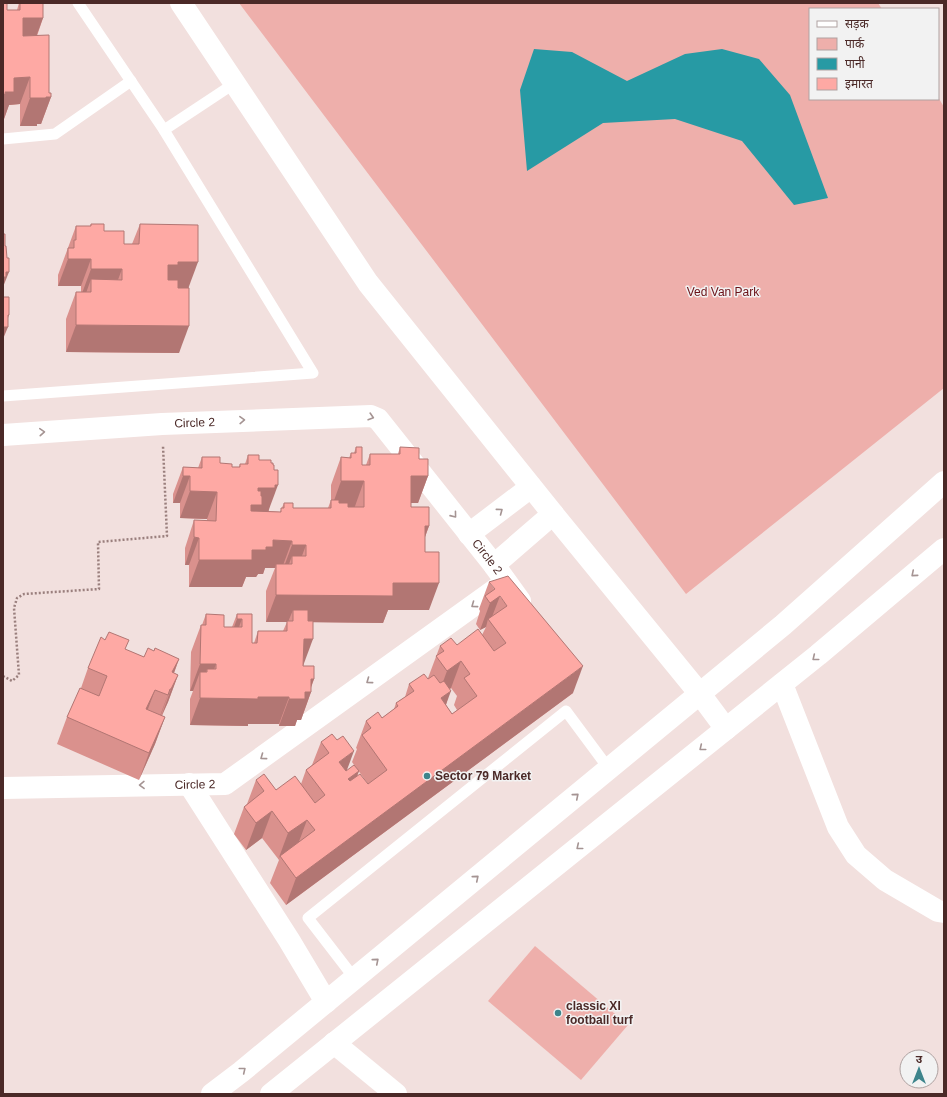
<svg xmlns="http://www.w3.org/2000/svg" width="947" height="1097" font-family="Arial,'Noto Sans Devanagari',sans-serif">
<rect width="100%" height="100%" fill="#f2e0de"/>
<g fill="#eeafab">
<polygon points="239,3 878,3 882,9 810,9 810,99 938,99 938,97 944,107 944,388 686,594"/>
<polygon points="535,946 628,1025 581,1080 488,1001"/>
</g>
<polygon fill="#279aa4" points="534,49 572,52 627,81 685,54 722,49 759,59 790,95 828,198 794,205 742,141 675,119 603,123 527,171 520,90"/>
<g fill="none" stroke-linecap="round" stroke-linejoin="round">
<polyline stroke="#9a7f7d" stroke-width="2.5" stroke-dasharray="2 2" stroke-linecap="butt" points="3,676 12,681 19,675 14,608 17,598 24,594 99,589 98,542 167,536 163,446"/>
<g stroke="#fff" stroke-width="11">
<polyline points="164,130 235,83"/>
<polyline points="3,139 55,134 131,81"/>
<polyline points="3,396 313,373 164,130 78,3"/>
<polyline points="355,979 308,918 566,711 609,769"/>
</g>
<g stroke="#fff" stroke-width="22">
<polyline points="181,3 368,283 553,514 700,694 726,729"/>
<path id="s1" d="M3 435 162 424 371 416 378 419 494 565 520 601"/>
<polyline points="469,534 531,487"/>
<polyline points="494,565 553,514"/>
<polyline points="782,684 838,827 856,855 885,880 938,911 944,912"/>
<polyline points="189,784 289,940 326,1002"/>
<path id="s2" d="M3 788 225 784 506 582"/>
<polyline points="334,1043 396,1094"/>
</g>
<g stroke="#fff" stroke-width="22">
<polyline points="212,1094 241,1072 783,625 944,482"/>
<polyline points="271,1094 818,655 944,549"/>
</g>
</g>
<g fill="#da918d" fill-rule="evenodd">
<polygon points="19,3 43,3 43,18 37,36 49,93 51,97 41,124 37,124 37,126 20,126 20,104 9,105 4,119 7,10 17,10"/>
<polygon points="91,224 104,231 124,244 132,244 140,224 189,288 179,353 66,352 66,319 76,292 81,292 81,286 58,286 58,275 76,226 90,226"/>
<polygon points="356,447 362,465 366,465 370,454 398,454 400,447 419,459 428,476 418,503 411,503 411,507 429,526 425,537 425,552 429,610 388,610 383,623 313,622 303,666 314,679 311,688 311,692 301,720 297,720 295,726 279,726 279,724 248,724 248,726 190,725 190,699 193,691 190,691 191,652 201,625 202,625 206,614 224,627 232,627 237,614 252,614 252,643 254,643 258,631 283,631 287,622 266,622 266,591 275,568 265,568 263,574 258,574 256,577 246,577 242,587 189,587 189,565 185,565 185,548 194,520 207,521 207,519 180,518 180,503 173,503 173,494 183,467 198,468 202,457 232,467 239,467 240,464 245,464 248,455 259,460 269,511 280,512 284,503 293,508 328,508 331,500 331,485 341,457 349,458 351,453 354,453"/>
<path d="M489 582 573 693 286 905 270 883 279 860 262 838 246 850 234 834 244 807 247 804 256 780 276 790 301 784 306 770 312 765 321 742 346 771H359L357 776 368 784 352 762 357 749 356 748 366 721 382 718 394 709 396 703 405 697 409 684 428 678 440 646 457 645 482 635 486 627 480 630 476 624 480 611 479 609ZM451 688 457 696 454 705 457 710 452 714 446 705 450 689Z"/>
<polygon points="126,650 144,657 154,651 179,659 174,673 178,675 168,702 162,716 165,717 155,744 139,780 57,744 67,717 81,688 88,668"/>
</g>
<g fill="#b27673">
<polygon points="23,18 43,18 33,45 13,45"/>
<polygon points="30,77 20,104 9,105 4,119 3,119 3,94 14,78"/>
<polygon points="46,97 51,97 41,124 37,124 37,126 20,126 30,98"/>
<polygon points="68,259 91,259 81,286 58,286"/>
<polygon points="178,262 198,262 188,289 158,292 168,265"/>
<polygon points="91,269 122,269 112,296 91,292 91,279 85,296 81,296"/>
<polygon points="6,272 9,272 3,287 3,277"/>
<polygon points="8,315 9,315 5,327 8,327 3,339 3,327"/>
<polygon points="76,325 189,326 179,353 66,352"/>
<polygon points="183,476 190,476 180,503 173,503"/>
<polygon points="411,476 428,476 418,503 401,503"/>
<polygon points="341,481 364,481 354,509 331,509"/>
<polygon points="275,485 278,485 268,512 241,532 251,505 258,488"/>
<polygon points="190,491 217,492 207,519 180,518"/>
<polygon points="425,526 429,526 419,553"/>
<polygon points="194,537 199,538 189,565 185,565"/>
<polygon points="273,540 292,541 282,568 276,564 275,568 265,568 263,574 258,574 256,577 246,577 242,587 189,587 199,560 252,550 266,547"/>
<polygon points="292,545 306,545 296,572 292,564 292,556 286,572 282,572"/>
<polygon points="393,583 439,583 429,610 388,610 383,623 293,622 293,610 288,622 266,622 276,595"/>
<polygon points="500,596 490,622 488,619 486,627 480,630 490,603"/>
<polygon points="237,619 242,619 232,646 227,646"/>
<polygon points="304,639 313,639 303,666"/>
<polygon points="179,659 169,686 172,672"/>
<polygon points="461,661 451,688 437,698 447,671"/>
<polygon points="200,664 216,664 206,692 207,669 200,689 200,672 193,691 190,691"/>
<polygon points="583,666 573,693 286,905 296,878"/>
<polygon points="178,675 168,702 161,717 171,689"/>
<polygon points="311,679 314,679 309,692 311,692 301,720 297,720 295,726 279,726 289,699"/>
<polygon points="170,689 160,716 158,723 168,695"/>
<polygon points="155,690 145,717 146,709"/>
<polygon points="451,691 441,718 441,698"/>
<polygon points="258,697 289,697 279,724 248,724 248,726 190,725 200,698"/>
<polygon points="165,717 155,744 139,780 149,753"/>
<polygon points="354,751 344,778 339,762"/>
<polygon points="359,771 349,798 348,779"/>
<polygon points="272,811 262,838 246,850 256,823"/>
<polygon points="307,820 297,847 280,856 278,860 288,833"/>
</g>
<g fill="#fea9a4" stroke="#b27673">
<polygon points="3,3 7,3 7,10 20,10 20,3 43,3 43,18 23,18 23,36 49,35 49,93 51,93 51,97 46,97 46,98 30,98 30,77 14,78 14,92 5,92 6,94 3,94"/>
<polygon points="91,224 104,224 104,231 124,231 124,244 139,244 140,224 198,225 198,262 178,262 178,265 168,265 168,280 178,280 178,288 189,288 189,326 76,325 76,292 91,292 91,279 122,280 122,269 91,269 91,259 68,259 68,248 74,248 74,240 76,240 76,226 91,226"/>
<polygon points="3,234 5,234 5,246 6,246 7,258 9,258 9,272 6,272 6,277 3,277"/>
<polygon points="3,297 9,297 9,315 8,315 8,327 3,327"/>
<polygon points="356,447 362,447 362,465 370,465 370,454 400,454 400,447 419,448 419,459 428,459 428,476 411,476 411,507 429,507 429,526 425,526 425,552 439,552 439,583 393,583 393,596 276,595 276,564 292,564 292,556 306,556 306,545 292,545 292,541 273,540 273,547 266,547 266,550 252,550 252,560 199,560 199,538 194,537 194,520 216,521 217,492 190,491 190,476 183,476 183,467 202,468 202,457 220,457 220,463 232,464 232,467 240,467 240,464 248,464 248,455 259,455 259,460 271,460 271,463 273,463 273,465 274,465 274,470 278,470 278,485 275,485 275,488 258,488 258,491 261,491 261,496 262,496 262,505 251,505 251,511 281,512 281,508 284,508 284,503 293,503 293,508 331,508 331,500 339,500 339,503 348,503 348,507 364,507 364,481 341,481 341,457 351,458 351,453 356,453"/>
<polygon points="508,576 583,666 296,878 280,856 315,830 307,820 288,833 272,811 256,823 244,807 264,791 256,780 264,774 276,790 295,776 315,803 325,795 306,770 329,753 321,742 332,734 337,740 343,736 354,751 339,762 346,771 354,765 359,771 348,779 350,781 360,774 368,784 387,770 362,735 371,728 366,721 378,712 382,718 398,706 396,703 414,691 409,684 424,674 428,679 434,675 440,683 444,681 451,691 441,698 452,714 477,696 464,678 470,674 461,661 447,671 436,656 444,651 440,646 451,638 457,645 478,629 494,651 506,643 488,619 507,606 500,596 490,603 485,596 495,589 489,582"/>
<polygon points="293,610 308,610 308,621 313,621 313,639 304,639 303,666 314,666 314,679 311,679 311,692 305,692 305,699 289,699 289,697 258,697 258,699 200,698 200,672 207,672 207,669 216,669 216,664 200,664 201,625 206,625 206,614 224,615 224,627 242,627 242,619 237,619 237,614 252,614 252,643 257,643 258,631 287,631 287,621 293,621"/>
<polygon points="109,632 129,640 125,649 144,657 148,648 154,651 155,648 179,659 172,672 178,675 171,689 170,689 168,695 155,690 146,709 165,717 149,753 67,717 80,688 99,696 107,676 88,668 101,637 105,640"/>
</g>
<defs><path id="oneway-chevron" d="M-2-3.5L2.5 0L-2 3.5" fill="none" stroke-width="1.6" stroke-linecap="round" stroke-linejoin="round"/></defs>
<g stroke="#a59493">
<use href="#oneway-chevron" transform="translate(371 417) rotate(17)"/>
<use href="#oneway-chevron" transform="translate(242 420) rotate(-2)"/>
<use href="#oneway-chevron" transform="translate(42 432) rotate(-4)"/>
<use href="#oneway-chevron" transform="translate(500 511) rotate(-37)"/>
<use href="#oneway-chevron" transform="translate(454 515) rotate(51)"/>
<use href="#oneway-chevron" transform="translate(914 574) rotate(140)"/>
<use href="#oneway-chevron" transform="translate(474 605) rotate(144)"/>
<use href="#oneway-chevron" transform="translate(815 658) rotate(141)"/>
<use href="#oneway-chevron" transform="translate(369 681) rotate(144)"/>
<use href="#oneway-chevron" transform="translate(702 748) rotate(141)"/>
<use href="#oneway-chevron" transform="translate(263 757) rotate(144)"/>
<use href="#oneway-chevron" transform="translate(142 785) rotate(179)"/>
<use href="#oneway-chevron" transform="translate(576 796) rotate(-40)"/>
<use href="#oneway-chevron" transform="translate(579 847) rotate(141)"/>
<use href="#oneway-chevron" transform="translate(476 878) rotate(-40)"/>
<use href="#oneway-chevron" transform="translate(376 961) rotate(-40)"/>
<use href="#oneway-chevron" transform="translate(243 1070) rotate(-39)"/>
</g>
<g fill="#3d848b" stroke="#f2f2f2" stroke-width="1.5">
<circle cx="427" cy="776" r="4"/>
<circle cx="558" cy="1013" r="4"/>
</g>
<g text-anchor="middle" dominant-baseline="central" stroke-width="3" stroke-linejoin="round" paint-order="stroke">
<g font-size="12" fill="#6a1117" stroke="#f2f2f2">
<text x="723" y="292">Ved Van Park</text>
</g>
<g font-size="12" fill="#4b2927" stroke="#f2f2f2">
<text stroke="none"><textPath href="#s1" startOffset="192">Circle 2</textPath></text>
<text stroke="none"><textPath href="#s1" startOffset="552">Circle 2</textPath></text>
<text stroke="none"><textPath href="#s2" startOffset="192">Circle 2</textPath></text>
</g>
<g font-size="12" font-weight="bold" fill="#4b2927" stroke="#f2f2f2" text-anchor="start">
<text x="435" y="776">Sector 79 Market</text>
<text x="566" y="1006">classic XI<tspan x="566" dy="14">football turf</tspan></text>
</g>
</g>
<rect width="947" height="1097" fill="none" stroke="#4b2927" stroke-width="8"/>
<rect x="809" y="8" width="130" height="92" fill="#f2f2f2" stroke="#afa2a1"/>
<rect x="817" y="21" width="20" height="6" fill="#ffffff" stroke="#afa2a1"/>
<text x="845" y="28" font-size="12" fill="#4b2927">सड़क</text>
<rect x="817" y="38" width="20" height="12" fill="#eeafab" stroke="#afa2a1"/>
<text x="845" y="48" font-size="12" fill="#4b2927">पार्क</text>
<rect x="817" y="58" width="20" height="12" fill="#279aa4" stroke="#afa2a1"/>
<text x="845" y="68" font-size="12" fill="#4b2927">पानी</text>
<rect x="817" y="78" width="20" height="12" fill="#fea9a4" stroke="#afa2a1"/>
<text x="845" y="88" font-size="12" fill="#4b2927">इमारत</text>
<g transform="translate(919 1069)"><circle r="19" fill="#f2f2f2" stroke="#afa2a1"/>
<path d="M0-3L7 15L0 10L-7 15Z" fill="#3d848b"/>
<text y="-6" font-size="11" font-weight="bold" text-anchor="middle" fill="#4b2927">उ</text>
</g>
</svg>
